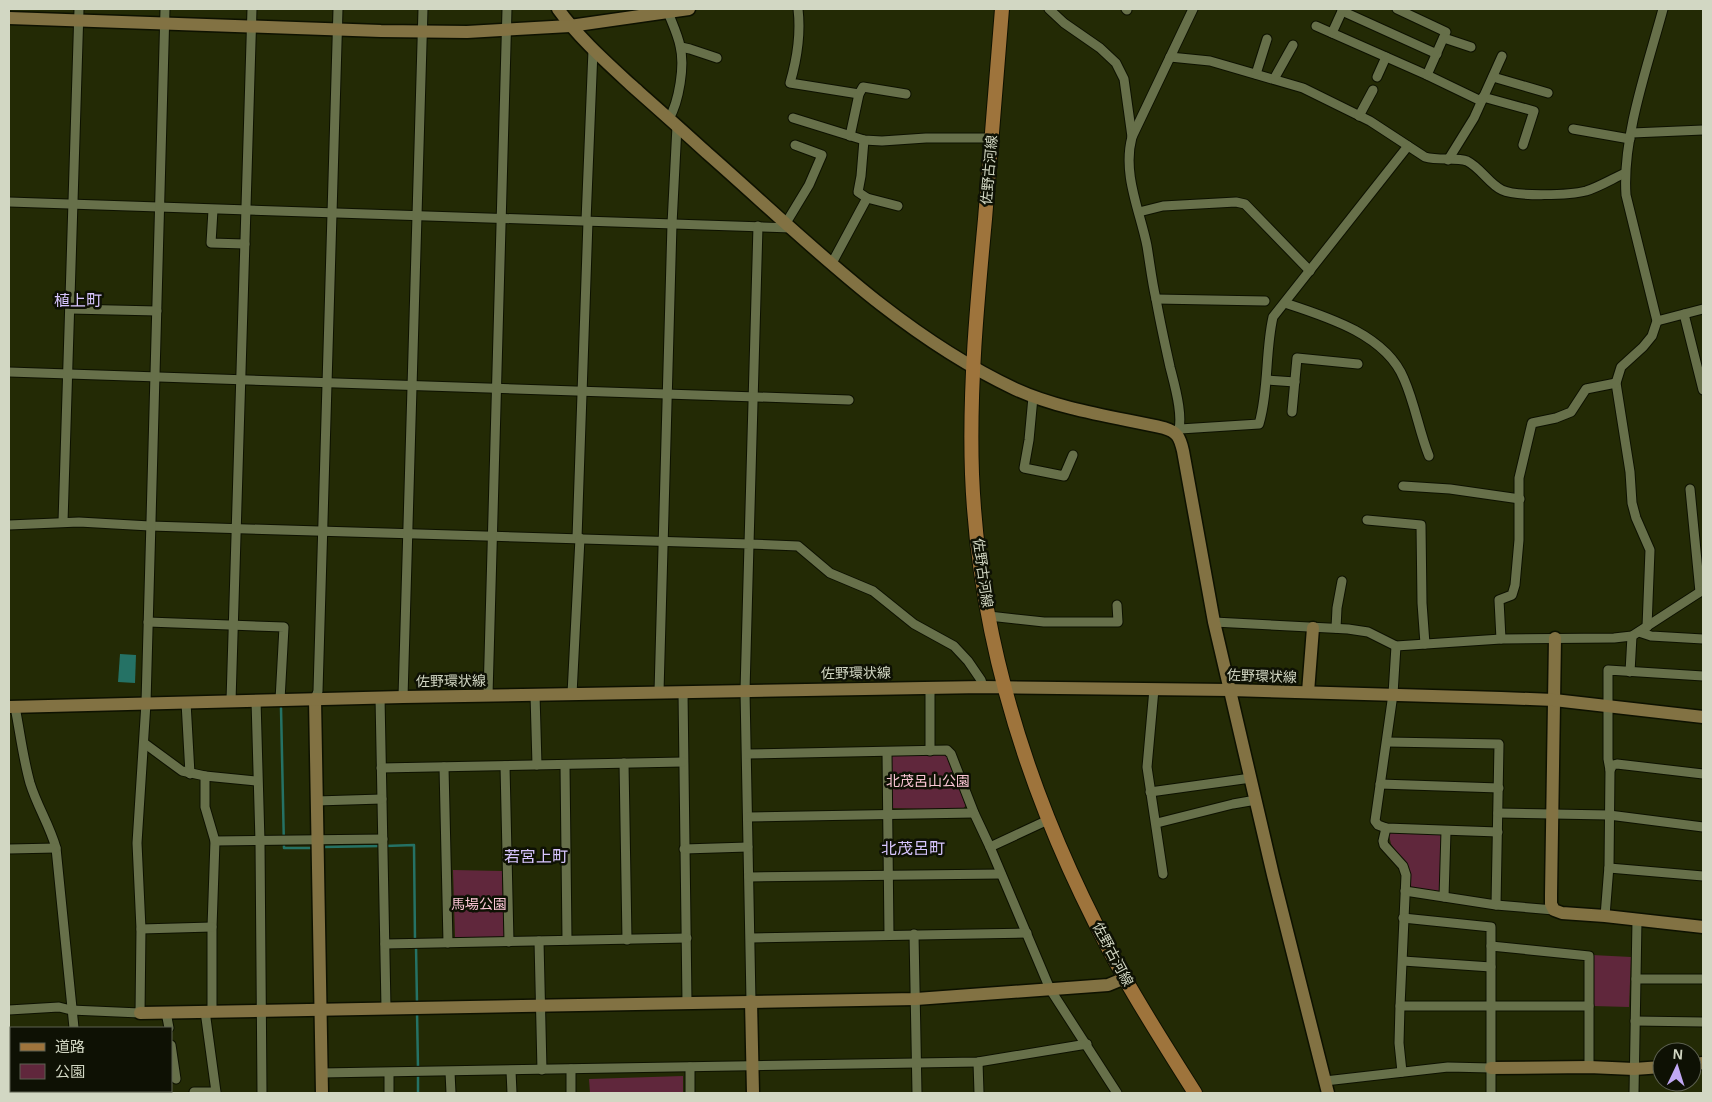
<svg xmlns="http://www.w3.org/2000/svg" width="1712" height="1102" font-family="Arial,'Noto Sans JP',sans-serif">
<rect width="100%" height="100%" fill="#232a05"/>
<g fill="#60273c">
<polygon points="946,754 967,804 962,810 891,808 890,755"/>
<polygon points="1388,831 1442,835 1441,892 1409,887 1408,868 1391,844"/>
<polygon points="453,870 502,871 504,937 455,937"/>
<polygon points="1592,955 1631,957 1629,1007 1593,1006"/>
<polygon points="683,1076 683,1093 590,1093 589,1079"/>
</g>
<polygon fill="#257265" points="120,654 136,655 135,683 118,682"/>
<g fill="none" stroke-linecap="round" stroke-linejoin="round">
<g stroke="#257265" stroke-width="2.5">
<polyline points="281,708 284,848 315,848"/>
<polyline points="385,846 414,845 415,941"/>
<polyline points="323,847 380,846"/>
<polyline points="416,946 417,1003"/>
<polyline points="417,1011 418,1068"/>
<polyline points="418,1074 418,1093"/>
</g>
<defs>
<g id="street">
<path d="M798 9C801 34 797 59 790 83L859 94"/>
<polyline points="1049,9 1064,23 1100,48 1116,63 1124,79 1132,137"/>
<polyline points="1126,9 1127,10"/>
<polyline points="1342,11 1437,54"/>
<path d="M668 12C672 23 678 35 680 46 685 66 679 101 669 119"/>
<polyline points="1316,26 1427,75 1446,32 1397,9"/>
<polyline points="1332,33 1343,9"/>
<polyline points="1444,38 1471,47"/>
<polyline points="681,47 690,49 717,58"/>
<path d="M1170 57 1210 61 1303 88 1370 121 1425 157C1438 161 1457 157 1467 161 1481 168 1489 184 1502 190 1517 197 1571 195 1586 191 1599 187 1612 179 1625 173"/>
<polyline points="1256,74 1267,39"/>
<polyline points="1427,75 1481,101"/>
<polyline points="1377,77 1386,57"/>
<polyline points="1493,77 1548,93"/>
<polyline points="1274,79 1293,45"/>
<polyline points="1483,97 1534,111 1523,145"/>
<polyline points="1359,116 1373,90"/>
<polyline points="793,118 864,140 882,141 926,138 992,138"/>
<polyline points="1573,129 1630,139"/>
<polyline points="1632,133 1703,130"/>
<polyline points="850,136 859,94 863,87 906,94"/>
<polyline points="864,140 861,176 858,192 867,198 898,206"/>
<polyline points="1448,160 1474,118 1502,56"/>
<polyline points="9,202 792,228"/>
<polyline points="213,210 211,243 245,244"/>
<polyline points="1139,212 1163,206 1236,202 1245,204 1310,271"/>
<polyline points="586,221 593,50"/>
<polyline points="786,223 809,185 822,155 795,145"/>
<polyline points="758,226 749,544 798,546 830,573 873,591 914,624 954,646 968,661 981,680 983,687"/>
<polyline points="832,263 867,198"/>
<polyline points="1156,299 1265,301"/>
<path d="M1285 303C1328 317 1386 335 1404 379 1415 404 1419 431 1429 456"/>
<polyline points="70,309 157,311"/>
<polyline points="1684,314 1703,390"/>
<polyline points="1657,321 1703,309"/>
<polyline points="9,372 849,400"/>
<polyline points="1267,380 1295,382"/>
<polyline points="1033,397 1029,440 1024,468 1064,476 1073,455"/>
<polyline points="1292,412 1297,358 1358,364"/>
<path d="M1180 429 1259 424C1269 389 1265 352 1273 317L1408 146"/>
<path d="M1177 434C1185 420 1174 383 1170 367 1165 344 1160 322 1156 299 1152 282 1150 264 1147 246 1140 211 1122 174 1132 137L1193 9"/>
<polyline points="1403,486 1450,489 1520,499"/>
<polyline points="1690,489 1700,592"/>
<polyline points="1367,520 1421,525 1422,603 1425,644"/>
<polyline points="63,522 79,9"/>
<polyline points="9,525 79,522 150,526 749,544 745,691 751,1001"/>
<polyline points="577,538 588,221"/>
<polyline points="989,616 1044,622 1118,622 1117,605"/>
<polyline points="148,622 284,627 280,700"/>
<polyline points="1214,622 1348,629 1368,632 1396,646 1501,639 1614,638 1632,636 1703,590"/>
<path d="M1647 627 1650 550 1636 518 1632 503 1630 472 1616 383 1621 367 1643 347 1652 336 1657 321 1626 195C1622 137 1648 65 1663 9"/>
<polyline points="1336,628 1337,608 1342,581"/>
<polyline points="1639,632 1651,636 1703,639"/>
<polyline points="1501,639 1499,600 1512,595 1515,585 1519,540 1519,478 1532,423 1556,418 1571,412 1586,389 1616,383"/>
<polyline points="1396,646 1393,694 1375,821 1378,825 1386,828 1498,832"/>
<polyline points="1630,672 1632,636"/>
<polyline points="930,687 930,751"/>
<polyline points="1154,689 1147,767 1163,874"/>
<polyline points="659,692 672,224 677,126"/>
<polyline points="683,692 687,1002"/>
<polyline points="535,694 537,765"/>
<polyline points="572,694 580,538"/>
<polyline points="488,695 507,9"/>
<polyline points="380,697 386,1008"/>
<polyline points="403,697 423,9"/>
<polyline points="315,699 318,691 338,9"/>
<polyline points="256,700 260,842 262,1093"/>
<polyline points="231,701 252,9"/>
<polyline points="186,702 190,774"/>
<path d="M15 707C20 732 23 758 30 783 37 806 50 826 56 848L74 1028"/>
<polyline points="1387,742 1499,744 1496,905"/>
<polyline points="144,743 182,771 205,776 205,807 215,841 212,927 212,1011"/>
<polyline points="887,752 889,935"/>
<polyline points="747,754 947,750 951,754 974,813 990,847 1050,989 1117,1093"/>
<polyline points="624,763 627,940"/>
<polyline points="565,765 567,940"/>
<polyline points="505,766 509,942"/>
<polyline points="444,767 448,943"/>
<polyline points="381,768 683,762"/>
<polyline points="1610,770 1613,765 1617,764 1703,774"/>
<polyline points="205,776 257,781"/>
<polyline points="1380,784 1499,788"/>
<polyline points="1150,792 1251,778"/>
<polyline points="316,801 382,799"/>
<polyline points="1498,813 1609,815 1703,827"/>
<polyline points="748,817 974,813"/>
<polyline points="1157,823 1233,804 1256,800"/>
<polyline points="1386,828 1383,841 1384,845 1403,866 1406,875 1400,1006 1399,1043 1402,1072"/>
<polyline points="215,841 383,839"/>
<polyline points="990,847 1048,820"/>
<polyline points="9,849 56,848"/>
<polyline points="684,849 748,847"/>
<polyline points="1609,868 1703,876"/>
<polyline points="749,877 1001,874"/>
<polyline points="1405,891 1496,905 1554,910"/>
<polyline points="1444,897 1446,831"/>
<polyline points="1605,916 1609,866 1610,770 1608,759 1608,670 1703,676"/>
<polyline points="1403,918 1491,927 1491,1093"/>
<polyline points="141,929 212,927"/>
<polyline points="914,934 917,1093"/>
<polyline points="751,938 1027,933"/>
<polyline points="539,941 542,1070"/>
<polyline points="385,944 687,938"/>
<polyline points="1491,946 1589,956 1589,1067"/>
<polyline points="1403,961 1491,967"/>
<polyline points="1636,979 1703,979"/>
<polyline points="1400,1006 1589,1006"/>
<polyline points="9,1010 59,1007 71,1010 140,1013 141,929 137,843 146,703 165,9"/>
<polyline points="166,1012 169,1028"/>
<polyline points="1635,1021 1703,1022"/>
<polyline points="171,1045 176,1079"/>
<polyline points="978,1062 979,1093"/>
<polyline points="690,1067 690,1093"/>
<polyline points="571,1069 571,1093"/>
<polyline points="511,1071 512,1093"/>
<polyline points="450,1072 451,1093"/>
<polyline points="321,1073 978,1062 1087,1044"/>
<polyline points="389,1073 389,1093"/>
<polyline points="1325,1081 1448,1067 1491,1068"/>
<polyline points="89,1091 90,1093"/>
<polyline points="194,1092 216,1092 205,1011"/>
<polyline points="1634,1093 1637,920"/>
</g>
<g id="secondary">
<path d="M558 9C579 38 605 61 631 85 657 108 682 130 707 153 804 238 896 333 1015 389 1061 410 1115 417 1164 428 1178 432 1180 438 1183 451L1214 622 1273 875 1328 1093"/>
<polyline points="9,18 381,31 467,32 570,26 689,9"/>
<polyline points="1555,638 1551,895 1551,904 1554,910 1562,913 1605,916 1703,927"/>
<polyline points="1308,692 1313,628"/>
<polyline points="315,699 322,1093"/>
<polyline points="9,707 403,697 983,687 1230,690 1501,698 1554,700 1703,717"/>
<polyline points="751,1001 753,1093"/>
<polyline points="140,1013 916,999 1108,985 1125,978"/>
<polyline points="1692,1064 1703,1063"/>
<polyline points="1491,1068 1589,1067 1634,1069 1662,1067"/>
</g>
<path id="primary" d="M1002 9C996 79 991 149 985 219 977 304 969 389 972 474 979 652 1038 823 1124 977 1146 1016 1171 1055 1195 1093"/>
</defs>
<use href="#street" stroke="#0d1100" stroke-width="11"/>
<use href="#secondary" stroke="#0d1100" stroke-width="15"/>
<use href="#primary" stroke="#0d1100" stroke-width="16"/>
<use href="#street" stroke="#67704a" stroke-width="9"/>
<use href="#secondary" stroke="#827243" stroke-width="12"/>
<use href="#primary" stroke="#9e743c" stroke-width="14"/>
</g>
<g text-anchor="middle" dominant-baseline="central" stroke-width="5" stroke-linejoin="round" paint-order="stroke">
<g font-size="14" fill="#d2d7c3" stroke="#0e1104">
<text transform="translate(989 170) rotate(-85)">佐野古河線</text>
<text transform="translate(983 573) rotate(82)">佐野古河線</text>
<text transform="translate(856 673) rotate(-1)">佐野環状線</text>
<text transform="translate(1262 676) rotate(2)">佐野環状線</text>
<text transform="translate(451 681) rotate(-1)">佐野環状線</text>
<text transform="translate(1113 954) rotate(62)">佐野古河線</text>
</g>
<g font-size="14" fill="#fac5d4" stroke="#0e1104">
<text x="928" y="781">北茂呂山公園</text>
<text x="479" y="904">馬場公園</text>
</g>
<g font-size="16" fill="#d8c6ff" stroke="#0e1104">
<text x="78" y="300">植上町</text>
<text x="913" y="848">北茂呂町</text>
<text x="536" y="856">若宮上町</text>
</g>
</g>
<rect width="1712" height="1102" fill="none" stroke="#d2d7c3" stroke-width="20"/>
<rect x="10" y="1027" width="162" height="65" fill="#0e1104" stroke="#5c6050"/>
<rect x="20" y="1043" width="25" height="8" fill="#9e743c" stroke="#5c6050"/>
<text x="55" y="1052" font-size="15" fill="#d2d7c3">道路</text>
<rect x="20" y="1064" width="25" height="15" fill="#60273c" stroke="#5c6050"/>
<text x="55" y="1077" font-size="15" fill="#d2d7c3">公園</text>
<g transform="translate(1677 1067) rotate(4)"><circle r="24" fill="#0e1104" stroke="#5c6050"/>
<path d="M0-4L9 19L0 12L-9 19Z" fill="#c1a8f3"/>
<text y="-8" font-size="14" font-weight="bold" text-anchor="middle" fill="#d2d7c3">N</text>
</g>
</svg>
